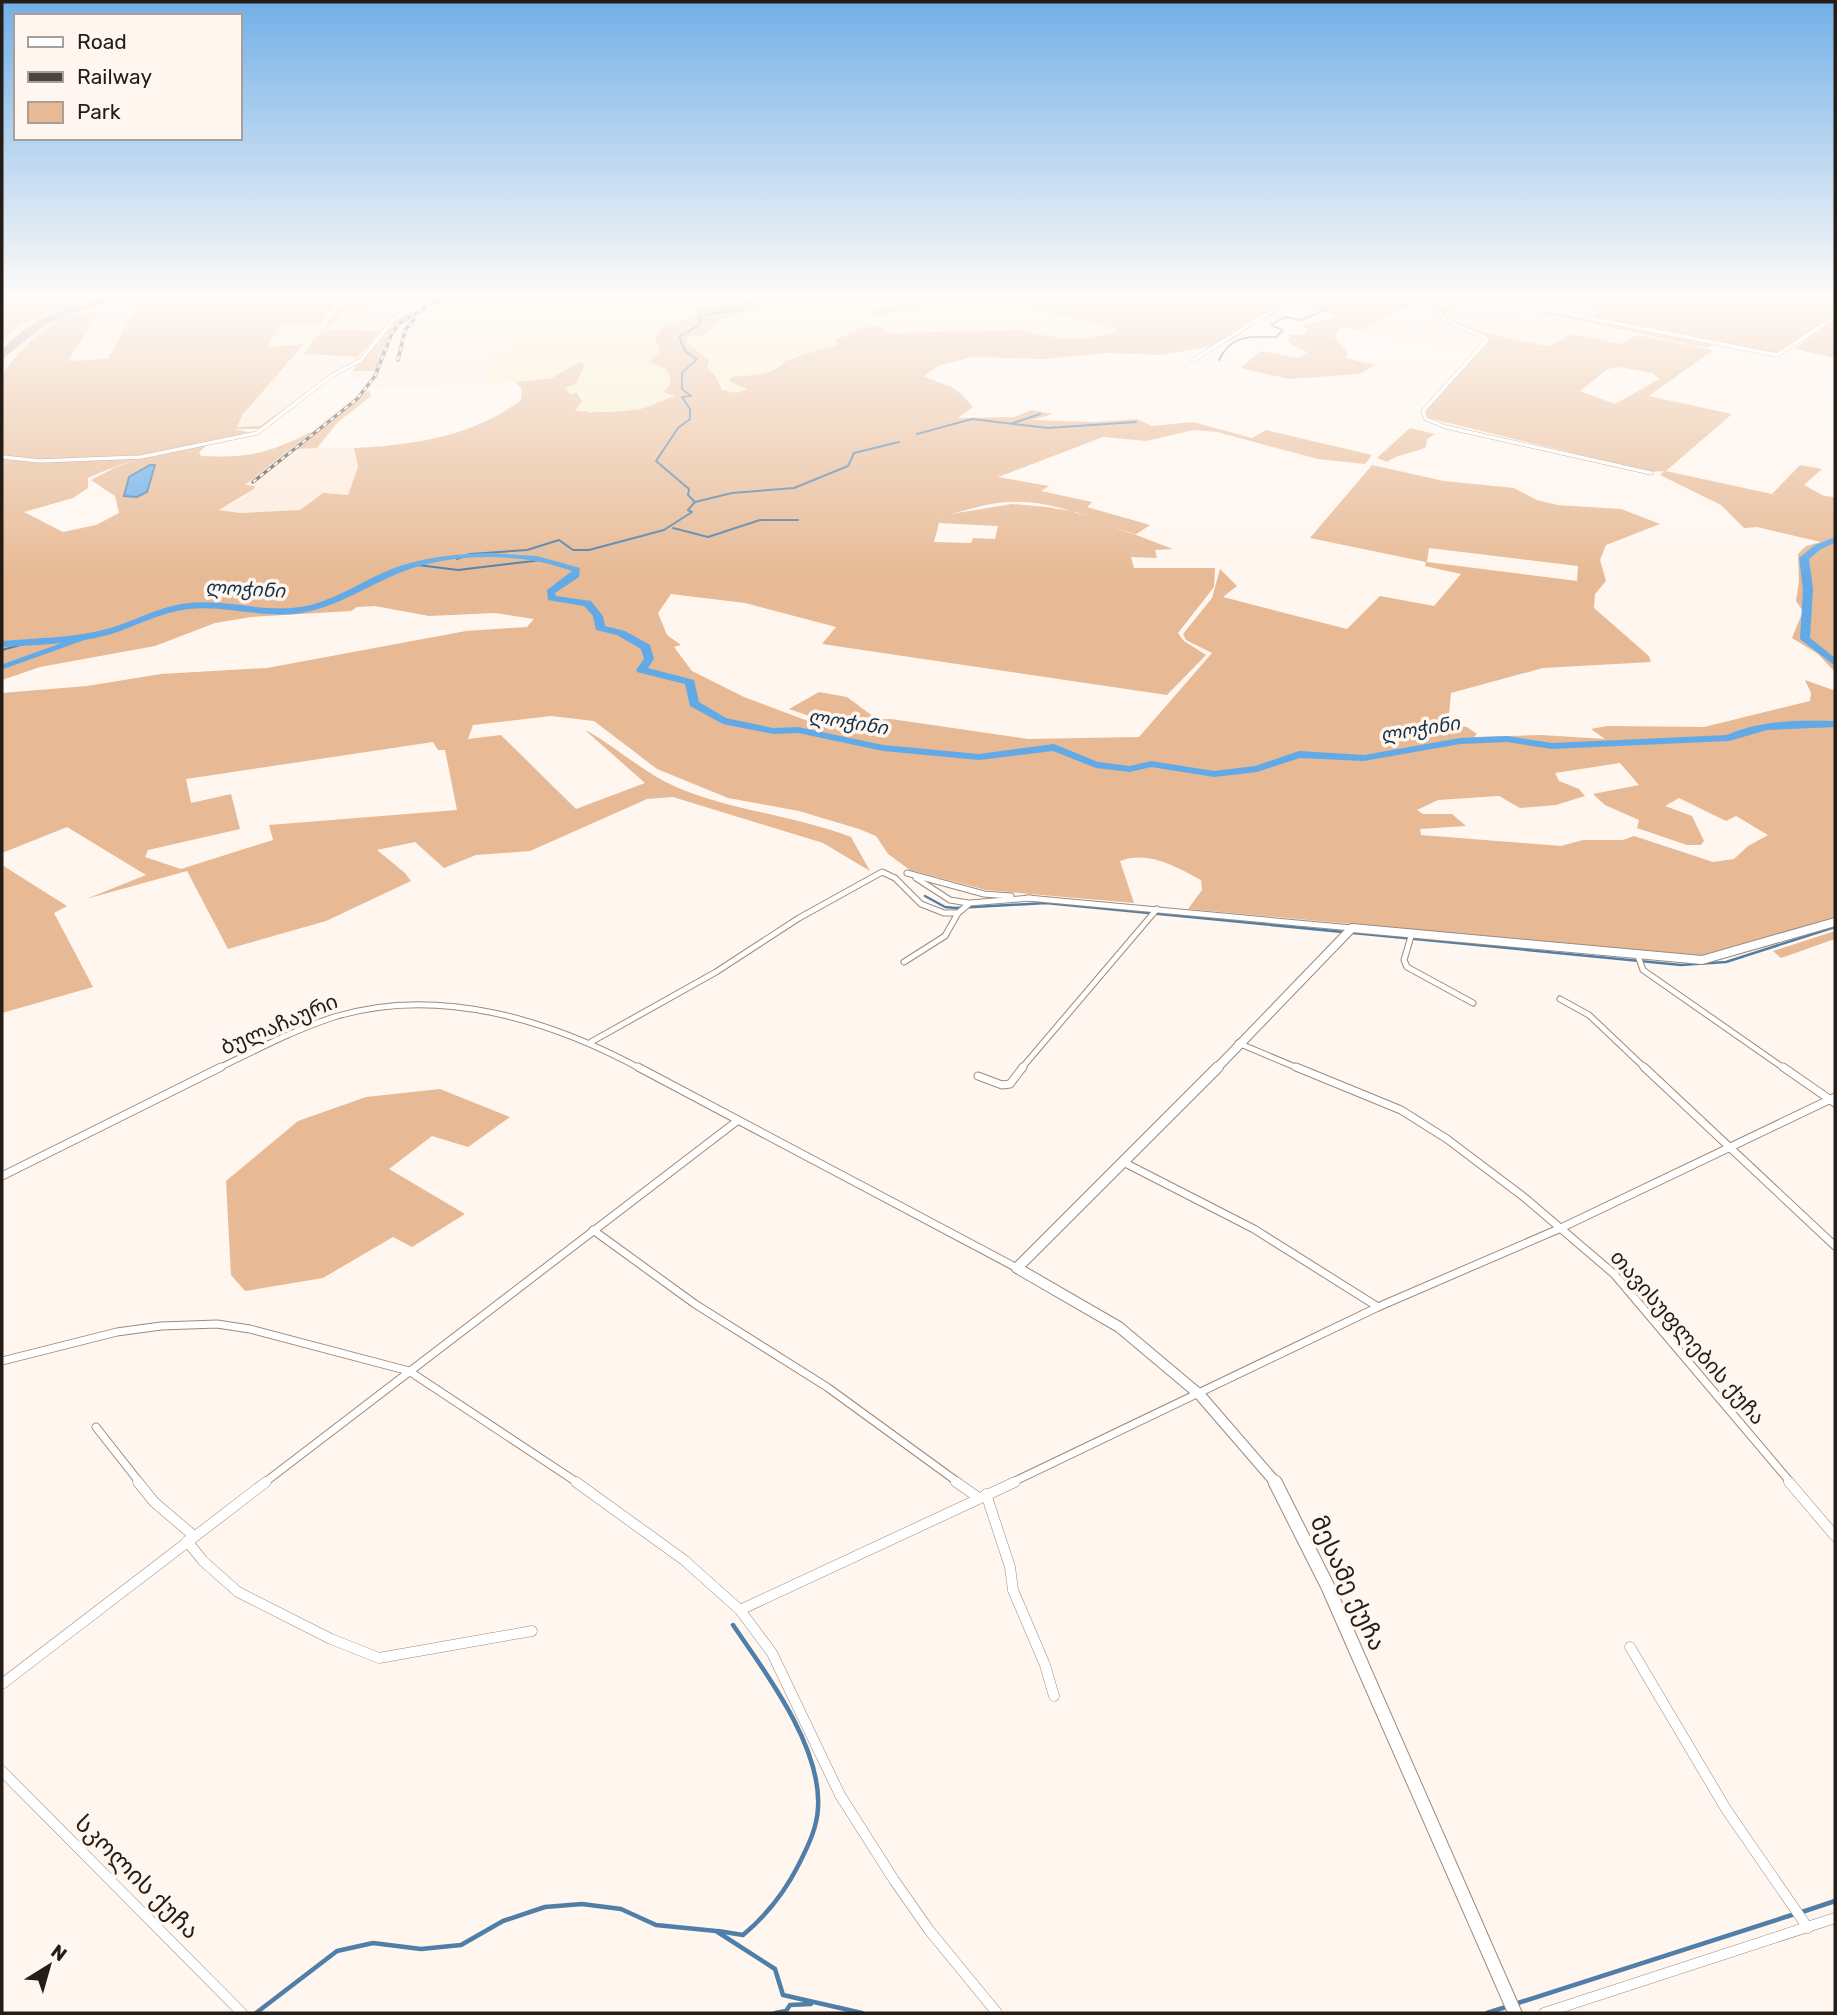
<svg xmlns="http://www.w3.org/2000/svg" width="1837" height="2015" font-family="Rubik,'Noto Sans Georgian',sans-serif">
<rect width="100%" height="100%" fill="#fff6ef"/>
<g fill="#fdebdd">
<polygon points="2,298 430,298 393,318 380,331 322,330 304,354 360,357 260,426 2,454"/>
<polygon points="439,298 446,298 413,325 500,327 509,354 491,355 487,384 376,389 352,379 352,371 376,370 391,330 401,320"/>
<polygon points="1399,298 1503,298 1525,302 1513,316 1524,312 1637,335 1621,344 1571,334 1550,347 1545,346 1478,331 1445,316 1455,308"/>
<polygon points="1541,298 1548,298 1605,310 1591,318 1525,305"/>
<polygon points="1412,304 1432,308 1442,320 1485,339 1471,354 1359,331 1385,317 1419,324 1425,315 1404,308"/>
<polygon points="363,389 369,390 297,448 354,448 358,467 348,495 323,493 300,510 240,513 218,510 238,501 254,489 254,486 244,485"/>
</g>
<g fill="#e7b994" fill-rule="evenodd">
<path d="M2 298H96C63 310 26 313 2 342Z"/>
<path d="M148 298H339L320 324 282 325 267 347 304 344 242 415 237 427 260 426 318 386 263 429H235L252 433C196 445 140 454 88 478V488L73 498 24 512 63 532 96 525 119 513 115 496 91 480 116 467 142 458 207 445 199 452 201 456C251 458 269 453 313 431L245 485 255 486 254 489 219 510 240 513 300 510 323 493 348 495 358 467 354 448C413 445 472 437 521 400L522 390 516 382 552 378 579 361 585 364 577 393 589 413C603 410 616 413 629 410 645 407 659 400 674 396L663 392 670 383 666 369 649 362 659 352 655 340 662 327 689 318 697 312 693 308 695 306 761 298 758 307 721 320 704 336 687 337 688 343 709 360 708 368 715 374 722 390 746 389 729 381 732 377 838 344 835 339C852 333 865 323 885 327L886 333 987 329 1026 330 1040 335 1117 329 1030 308 1014 298H1271C1288 302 1294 298 1310 298 1342 298 1373 297 1405 302L1390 298H1399L1456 308 1445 316 1478 331 1545 346H1550L1571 334 1621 344 1637 335 1713 350 1649 396 1732 414 1666 471 1772 494 1800 465 1822 469 1804 485 1824 496 1835 497V672L1818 654 1792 638 1803 611 1796 601 1799 581 1798 554 1806 546 1821 542 1757 527 1744 528 1721 505 1660 475 1664 471 1651 472 1428 418 1426 411 1491 338 1448 320 1439 310 1412 304 1359 331 1340 327 1334 336 1348 354 1345 358 1376 365 1359 374 1289 379 1240 368 1261 351 1298 358 1308 353 1287 342 1290 335 1305 334 1308 330 1302 325 1333 318V314L1325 312 1328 310 1294 303 1278 311 1277 315 1258 320 1234 339 1218 345 1162 355 1108 353 1045 359 972 357 938 366 924 376C952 389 951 381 973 407L958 418 1014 417 1032 410 1053 414 1032 420 1093 422 1137 419 1152 426 1193 422 1252 438 1266 430 1372 455 1365 464 1318 459 1217 432 1194 430 1146 441 1103 437 998 477 1049 486 1041 491 1092 502 1087 507 1150 525 1135 535C1091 518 1046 496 997 503 977 506 959 513 938 516L1012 504 1047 507 1076 512 1173 549 1155 550 1157 558 1131 557 1134 568H1215L1214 587 1178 633 1184 641 1206 655 1167 695 822 644 836 627 745 603 671 594 658 613 667 635 681 645 674 647 692 671 744 697 808 721 891 719 1028 739 1139 737 1212 653 1186 640 1183 634 1212 598 1220 569 1237 586 1223 597 1347 629 1380 596 1434 606 1461 574 1425 566 1426 562 1310 538 1372 465 1444 481 1514 488 1537 500 1557 505 1621 509 1660 524 1606 545 1600 560 1606 581 1595 594 1594 608 1649 656 1651 662 1543 668 1451 693 1448 724 1467 727 1477 734 1474 737 1541 735 1605 739 1591 729 1607 726 1704 727 1810 701 1811 693 1805 680 1833 690 1835 685V917L1700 956 1188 909 1202 890 1201 880C1177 867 1148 850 1120 861L1134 903 986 890 910 870 888 854 876 836 859 829 799 811 728 798 657 769 594 721 551 716 473 725 468 739 501 735 576 809 645 783 585 730C617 747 642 772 676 787 732 811 794 815 851 837L870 871 823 843 673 797 647 799 530 851 476 855 444 868 415 842 377 850 405 873 411 881 326 921 228 949 187 871 86 899 146 875 67 827 2 853V693L87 686 161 674 267 668 466 631 527 627 534 619 495 613 429 616 375 606 357 607 351 611 251 617 215 623 155 646 40 667 2 680V458L41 460 2 456V374C29 342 51 311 98 312L68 361 108 359 138 304ZM1619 367 1653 373 1659 379 1615 404 1580 391 1608 369ZM939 523 998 526 995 539 973 538 971 543 934 542ZM1429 548 1578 566 1577 581 1427 562ZM433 742 438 750H445L457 810 269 825 273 840 181 869 145 857 148 850 240 829 231 794 191 803 186 779ZM1620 763 1639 785 1593 794 1605 805 1639 820 1637 828 1687 845H1701L1704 841 1692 816 1665 806 1679 798 1726 821 1736 816 1768 835 1748 846 1734 859 1713 862 1634 836 1623 840H1583L1561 846 1421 835 1420 829 1466 826 1452 814H1423L1417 810 1438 800 1499 796 1520 808 1556 805 1585 796 1579 789 1559 781 1555 773Z"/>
<path d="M346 298H385L353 314H344L325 329 380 331C366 350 354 363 334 374L359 357 304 354Z"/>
<path d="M436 298H439C394 324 392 321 376 371H352L397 319Z"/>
<polygon points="917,298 957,299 882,315 866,313"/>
<polygon points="1562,298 1587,298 1588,304 1605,305 1613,298 1835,298 1835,315 1785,351 1776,354 1714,344 1708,348 1522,309 1591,318 1604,310 1557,300"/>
<polygon points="1835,319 1835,358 1794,349"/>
<polygon points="369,390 371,396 337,423 317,448 296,449"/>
<path d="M1410 428 1435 434 1427 439 1426 447C1412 454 1400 453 1387 462L1377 458Z"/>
<polygon points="819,692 847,697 874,717 821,720 789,709"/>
<polygon points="2,865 67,906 54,913 93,987 2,1013"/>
<polygon points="1835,931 1835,939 1781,958 1773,951"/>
<polygon points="440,1089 510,1117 468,1147 432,1136 389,1169 465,1214 412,1247 393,1237 323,1278 245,1291 231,1275 226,1181 298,1121 366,1097"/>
</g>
<g fill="#f8eec9">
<path d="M446 298H742L721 305 695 306 693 308 698 312 689 318 662 327 655 340 660 350 649 362 668 372 671 383 663 392 676 396C663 399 653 406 640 409 629 411 583 414 575 410L583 400 577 393 570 394 565 388 576 384 585 364 579 362 552 378 487 384 491 355 509 353 500 328 409 331 420 318Z"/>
<path d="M761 298H917L867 313 881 315 956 300 940 298H1014L1030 308 1119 329C1091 343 1054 340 1026 330L886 333 884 327C866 323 852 333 835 339L838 345 788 358C776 376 752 375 732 377L729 381 747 389C723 401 723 380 707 368L709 360 688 343 687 338 705 336 721 320 757 307Z"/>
</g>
<polygon fill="#62aae7" stroke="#4f7fa8" stroke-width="2" points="150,465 155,465 147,492 137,497 124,496 129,477"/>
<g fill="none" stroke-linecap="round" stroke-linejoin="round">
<g stroke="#4f7fa8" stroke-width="2">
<path d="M1219 360C1232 333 1251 337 1276 337L1283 330 1271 325 1284 317 1302 320 1325 310"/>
<polyline points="1013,423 1040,414"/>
<polyline points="917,434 972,419 1048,428 1136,422"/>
<polyline points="695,502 732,493 794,488 848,466 854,453 899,442"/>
<polyline points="673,528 708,537 760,520 798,520"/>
<polyline points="457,559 470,554 527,550 559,540 573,550 589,550 664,530 692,512 688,510 695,502 688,495 689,489 656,461 678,428 690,419 690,409 682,397 691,396 682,389 682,373 697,359 685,351 679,337 700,324 700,315 741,310 755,301 751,298"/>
<polyline points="418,565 458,570 542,560"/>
<polyline points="2,650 38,640"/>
</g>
<polyline stroke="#4f7fa8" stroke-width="2.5" points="925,896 945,907 955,908 1046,903 1681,965 1726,962 1835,927"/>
<g stroke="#4f7fa8" stroke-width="4.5">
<polyline points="1802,1912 1835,1901"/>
<path d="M718 1931 743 1935C767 1915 785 1892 799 1864 808 1846 817 1828 818 1808 822 1747 766 1673 733 1625"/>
<polyline points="1515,2004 1795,1914"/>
<polyline points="256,2013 337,1951 373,1943 421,1949 461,1945 503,1921 545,1907 582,1904 621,1909 656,1925 716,1931 775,1969 783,1995 862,2013"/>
<polyline points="775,2013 786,2011 790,2005 811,2004"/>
<polyline points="1487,2013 1506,2007"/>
</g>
<polyline stroke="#62aae7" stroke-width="5" points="2,667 91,635"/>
<g fill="#62aae7" fill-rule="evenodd">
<polygon points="1835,537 1835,543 1821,549 1809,559 1813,589 1810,638 1835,658 1835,666 1800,639 1803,589 1799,558 1815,545"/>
<path d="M488 553 537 556 580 568 579 577 555 593 556 596 591 601 603 616 605 626 625 631 650 645 654 659 648 668 694 680 699 702 726 718 773 728 798 727 883 745 979 754 1054 744 1098 762 1130 766 1151 761 1214 771 1255 766 1299 751 1364 755 1460 738 1507 736 1552 743 1727 735C1762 720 1798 720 1835 721V727L1767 730 1729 741 1552 749 1507 742 1460 744 1364 761 1300 758 1257 772 1214 777 1151 767 1130 772 1096 768 1053 751 979 760 883 751 798 733 773 734 723 724 690 706 685 684 637 672 636 670 644 659 641 649 617 635 596 630 593 616 584 606 548 600 547 590 572 571C520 552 451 552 399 573 366 587 336 607 301 613 263 619 226 605 189 609 160 612 135 627 108 635 74 644 37 645 2 647V641C35 638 70 638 103 630 132 623 158 606 189 603 230 599 270 615 311 605 340 597 366 579 394 568 424 557 456 554 488 553Z"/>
</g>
<path fill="#a69d96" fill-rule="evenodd" d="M105 298H127L75 312 45 325 2 359V350C30 319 66 307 105 298Z"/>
<defs>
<g id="street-far3">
<polyline points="1384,298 1433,308 1445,320 1488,339 1423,411 1426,419 1446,427 1651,473"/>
<polyline points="1523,305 1777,355 1835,317"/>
<polyline points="1514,315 1527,302 1538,298"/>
<polyline points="1193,360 1272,311 1300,298"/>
<polyline points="2,457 40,461 141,457 257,433 331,376 361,360 394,319 432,298"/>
</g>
<g id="street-far2">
<polyline points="907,873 984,894 1011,896"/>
<polyline points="916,878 950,900 968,903"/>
<polyline points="1028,898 1352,928"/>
<polyline points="1412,933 1404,960 1407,967 1473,1003"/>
<polyline points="1638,956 1643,970 1785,1069"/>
<polyline points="904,962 945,936 958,913"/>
<polyline points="1560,999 1589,1015 1646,1069"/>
<polyline points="591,1042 716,972 799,918 882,872 895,878 921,904 944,913 958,913 970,903 1030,898"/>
<polyline points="1238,1043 1300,1069"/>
<path d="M217 1069C256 1050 294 1030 334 1017 438 985 550 1020 641 1069"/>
<polyline points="1021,1069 1157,909"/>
</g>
<g id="street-far1">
<polyline points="638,1067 1017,1268"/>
<polyline points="1296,1067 1401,1110 1447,1139 1525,1198 1614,1274 1791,1483"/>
<polyline points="1644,1067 1835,1246"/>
<polyline points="1783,1067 1835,1103"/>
<polyline points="978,1076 1002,1085 1010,1084 1023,1067"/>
<polyline points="1125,1163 1254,1229 1378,1307"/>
<polyline points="2,1176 221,1067"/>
<polyline points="593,1230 695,1304 827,1387 959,1483"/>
<polyline points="2,1361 117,1332 161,1326 217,1324 250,1329 409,1371 578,1483"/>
<polyline points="96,1427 140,1483"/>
<polyline points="264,1483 737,1121"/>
<polyline points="1011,1483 1378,1307 1561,1228 1835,1097"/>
</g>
<g id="street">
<polyline points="138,1482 154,1502 194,1536"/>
<polyline points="576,1482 684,1560 740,1610 772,1653 840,1795 894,1880 929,1930 997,2013"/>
<polyline points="956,1482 979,1498"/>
<polyline points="1789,1482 1835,1536"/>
<polyline points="986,1494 1010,1567 1013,1590 1045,1665 1054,1696"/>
<polyline points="187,1541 203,1561 238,1592 331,1639 379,1658 532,1631"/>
<polyline points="740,1610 1015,1482"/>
<polyline points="1630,1647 1726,1809 1808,1928"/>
<polyline points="2,1684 266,1482"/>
<polyline points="2,1771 242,2013"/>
<polyline points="1544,2013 1835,1918"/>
</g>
<polyline id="secondary-far2" points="1216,1069 1352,928 1702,960 1835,922"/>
<polyline id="secondary-far1" points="1218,1067 1017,1268 1119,1327 1200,1395 1276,1483"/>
<polyline id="secondary" points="1275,1482 1327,1585 1515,2013"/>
</defs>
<use href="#street-far3" stroke="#9f8a7a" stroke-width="4.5"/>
<use href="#street-far2" stroke="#9f8a7a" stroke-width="7"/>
<use href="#street-far1" stroke="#9f8a7a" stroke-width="9"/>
<use href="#street" stroke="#9f8a7a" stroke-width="11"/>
<use href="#secondary-far2" stroke="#9f8a7a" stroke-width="10"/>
<use href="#secondary-far1" stroke="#9f8a7a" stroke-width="12"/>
<use href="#secondary" stroke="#9f8a7a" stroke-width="15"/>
<use href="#street-far3" stroke="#fff" stroke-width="3.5"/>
<use href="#street-far2" stroke="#fff" stroke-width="5"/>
<use href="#street-far1" stroke="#fff" stroke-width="7"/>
<use href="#street" stroke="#fff" stroke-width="10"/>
<use href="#secondary-far2" stroke="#fff" stroke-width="8"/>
<use href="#secondary-far1" stroke="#fff" stroke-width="10"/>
<use href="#secondary" stroke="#fff" stroke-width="13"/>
<defs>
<g id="rail">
<polyline points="398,360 405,330 414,320"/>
<polyline points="253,482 357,399 375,376 392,333 400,323 442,298"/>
</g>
</defs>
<use href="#rail" stroke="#4c443e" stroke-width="3.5"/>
<use href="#rail" stroke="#fff6ef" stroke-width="2" stroke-dasharray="4.5" stroke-linecap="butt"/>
</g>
<linearGradient id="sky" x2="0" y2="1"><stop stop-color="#72b0e8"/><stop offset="0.51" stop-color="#fffbf8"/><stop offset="1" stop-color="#fffbf8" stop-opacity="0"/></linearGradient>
<rect width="1837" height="580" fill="url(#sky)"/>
<g text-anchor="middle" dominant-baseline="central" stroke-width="7" stroke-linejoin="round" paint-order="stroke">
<g font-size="19" font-style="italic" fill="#123149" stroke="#fff6ef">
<text transform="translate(245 589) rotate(3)">ლოჭინი</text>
<text transform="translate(848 722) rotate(9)">ლოჭინი</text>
<text transform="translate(1420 729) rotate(-9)">ლოჭინი</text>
</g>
<g font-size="21" fill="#241c16" stroke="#fff6ef">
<text transform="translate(279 1024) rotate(-23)">ბულაჩაური</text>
<text transform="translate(1688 1337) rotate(49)">თავისუფლების ქუჩა</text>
</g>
<g font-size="24" fill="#241c16" stroke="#fff6ef">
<text transform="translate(1348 1583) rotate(65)">მესამე ქუჩა</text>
<text transform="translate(137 1877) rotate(45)">სკოლის ქუჩა</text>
</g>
</g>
<rect width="1837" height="2015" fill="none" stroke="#241c16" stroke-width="7"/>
<rect x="14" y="14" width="228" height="126" fill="#fff6ef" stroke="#a79f98" stroke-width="2"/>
<rect x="28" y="37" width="35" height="10" fill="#ffffff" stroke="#a79f98" stroke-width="2"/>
<text x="77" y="49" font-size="21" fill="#241c16">Road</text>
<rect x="28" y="72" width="35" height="10" fill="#4c443e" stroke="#a79f98" stroke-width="2"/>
<text x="77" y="84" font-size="21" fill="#241c16">Railway</text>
<rect x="28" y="102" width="35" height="21" fill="#e7b994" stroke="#a79f98" stroke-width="2"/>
<text x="77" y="119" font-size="21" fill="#241c16">Park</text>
<g transform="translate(49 1966) rotate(37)" stroke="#fff6ef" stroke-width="5" paint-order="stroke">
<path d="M0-5L12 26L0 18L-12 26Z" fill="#241c16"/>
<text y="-10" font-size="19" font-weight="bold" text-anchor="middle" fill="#241c16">N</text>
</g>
</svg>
